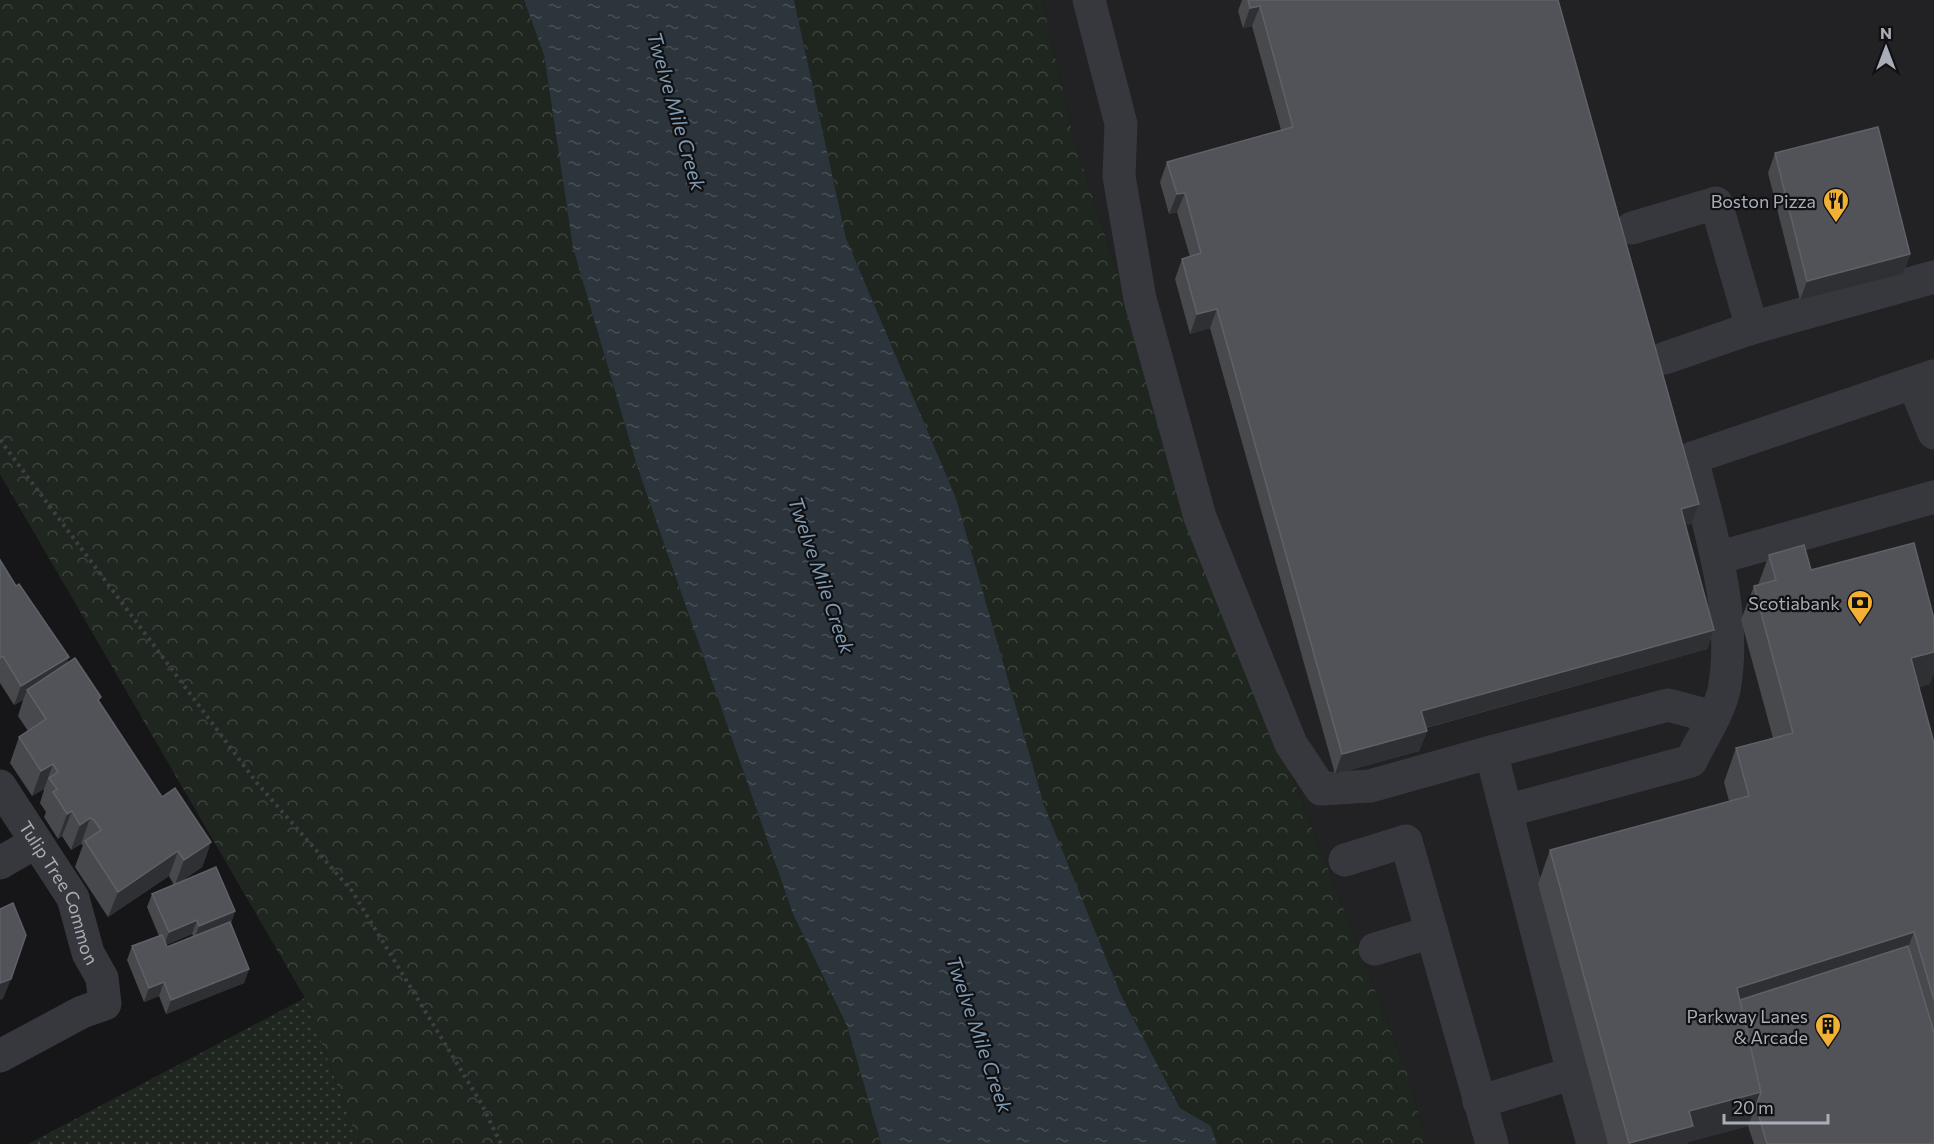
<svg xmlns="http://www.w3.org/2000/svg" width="1934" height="1144" font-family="Commissioner,sans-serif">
<defs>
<pattern id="grass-dots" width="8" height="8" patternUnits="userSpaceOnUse" patternTransform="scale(1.5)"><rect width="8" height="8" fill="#1e261f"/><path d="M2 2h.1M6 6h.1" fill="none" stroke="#3c433d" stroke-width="1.8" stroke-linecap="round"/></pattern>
<pattern id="forest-crowns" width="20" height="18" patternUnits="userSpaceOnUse" patternTransform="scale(1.5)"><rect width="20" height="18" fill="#1e261f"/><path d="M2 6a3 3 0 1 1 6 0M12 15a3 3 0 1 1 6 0" fill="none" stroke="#3c433d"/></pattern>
<pattern id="water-ripples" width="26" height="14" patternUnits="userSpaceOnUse" patternTransform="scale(1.5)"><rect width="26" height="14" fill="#2c353c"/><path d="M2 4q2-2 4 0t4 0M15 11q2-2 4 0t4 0" fill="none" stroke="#485056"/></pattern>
</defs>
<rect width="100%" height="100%" fill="#161618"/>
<polygon fill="#222225" points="1042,0 1934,0 1934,1144 1427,1144 1407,1073 1227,608 1075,143"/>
<polygon fill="url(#grass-dots)" points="305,998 359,1144 28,1144"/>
<g fill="url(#forest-crowns)">
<polygon points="0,0 524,0 544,55 573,248 637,466 793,914 847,1026 881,1144 359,1144 305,998 0,474"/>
<polygon points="794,0 1042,0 1075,143 1227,608 1407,1073 1427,1144 1217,1144 1211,1126 1180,1108 1121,995 1044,805 956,498 846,238"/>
</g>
<polygon fill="url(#water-ripples)" points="524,0 794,0 846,238 956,498 1044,805 1121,995 1180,1108 1211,1126 1217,1144 881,1144 847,1026 793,914 637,466 573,248 544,55"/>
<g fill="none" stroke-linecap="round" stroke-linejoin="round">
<polyline stroke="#3d3f44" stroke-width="4" stroke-dasharray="3 4.5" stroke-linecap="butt" points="0,440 257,783 352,891 481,1103 501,1144"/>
<g stroke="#37383d" stroke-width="33">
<polyline points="1089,0 1121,124 1119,176 1140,299 1200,517 1291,744 1321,789 1370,786 1491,752 1573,1073 1593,1144"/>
<polyline points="1632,228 1716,203 1752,328 1665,358"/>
<polyline points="1752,328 1934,277"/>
<polyline points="1914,384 1934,433"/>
<polyline points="1717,558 1934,497"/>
<polyline points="1491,752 1668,705 1713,717"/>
<path id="s1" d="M0 786 73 898 88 953 102 978 105 1004 82 1012 0 1056"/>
<path d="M1506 811 1691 761C1701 740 1719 713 1724 690 1738 614 1710 532 1692 458L1933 376"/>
<polyline points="1345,860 1406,841 1492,1144"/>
<polyline points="0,863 36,842"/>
<polyline points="1375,949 1432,932"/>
<polyline points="1479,1102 1573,1073"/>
</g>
</g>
<g fill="#47494d" fill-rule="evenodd">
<polygon points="1242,0 1558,0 1691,524 1685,525 1714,630 1707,649 1426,728 1427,731 1419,751 1335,774 1210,328 1190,334 1175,279 1182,259 1190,257 1177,212 1169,214 1160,182 1167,162 1281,130 1252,26 1243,28 1238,11"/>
<polygon points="1775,153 1910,254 1903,274 1800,300 1768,173"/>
<polygon points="1769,555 1811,570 1930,684 1919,687 1934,743 1934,1144 1754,1144 1748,1126 1688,1142 1687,1144 1608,1144 1538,884 1550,850 1729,801 1724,782 1736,748 1773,738 1741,620 1754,586 1758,585"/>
<path d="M0 560 16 586 69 657 66 664 99 702 162 797 211 842 202 867 180 882 235 911 231 923 249 969 244 983 166 1014 159 996 144 1002 127 960 132 946 159 936 147 907 152 894 174 885 169 876 108 917 75 867 83 845 81 844 71 850 62 836 58 839 44 817 46 812 40 803 44 790V789L32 796 10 763 19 737 28 731 18 716 23 700 14 705 0 683ZM192 934 193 936 167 947 166 945Z"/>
</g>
<g fill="#2f3033">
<polygon points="1260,6 1252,26 1243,28 1250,8"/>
<polygon points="1185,193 1177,212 1169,214 1177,194"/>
<polygon points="1910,254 1903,274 1800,300 1807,281"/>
<polygon points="1217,309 1210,328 1190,334 1197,314"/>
<polygon points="1699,504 1691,524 1673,529 1681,509"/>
<polygon points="1714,630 1707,649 1414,731 1421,711"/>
<polygon points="1934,652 1934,673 1930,684 1899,692 1911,658"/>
<polygon points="69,657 62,677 27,690 23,700 14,705 21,686"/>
<polygon points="1427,731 1419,751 1335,774 1342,754"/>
<polygon points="53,764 44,789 32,796 41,771"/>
<polygon points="72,811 62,836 58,839 67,814"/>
<polygon points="90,818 81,844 71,850 80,825"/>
<polygon points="211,842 202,867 175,885 184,860"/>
<polygon points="178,851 169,876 108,917 118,892"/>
<polygon points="235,911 230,925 194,940 199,926"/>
<polygon points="197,920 192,934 164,946 169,932"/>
<polygon points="1914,932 1901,966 1735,1019 1737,988"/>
<polygon points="249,969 244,983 166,1014 171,1000"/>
<polygon points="11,979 3,999 0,1000 0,983"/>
<polygon points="164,982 159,996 144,1002 149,988"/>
<polygon points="1761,1092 1748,1126 1688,1142 1687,1144 1629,1144 1689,1111"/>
</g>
<g fill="#525359" stroke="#5f6168" stroke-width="1.5">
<polygon points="1248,0 1558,0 1699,504 1681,509 1714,630 1421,711 1427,731 1342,754 1217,309 1197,314 1182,259 1201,253 1185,193 1177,194 1167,162 1293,127 1260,6 1250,8"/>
<polygon points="1878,127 1910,254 1807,281 1775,153"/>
<polygon points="1914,543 1934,619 1934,652 1911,658 1934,743 1934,1000 1914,932 1737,988 1761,1092 1689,1111 1693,1126 1629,1143 1550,850 1749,796 1736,748 1793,733 1754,586 1776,580 1769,555 1804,545 1811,570"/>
<polygon points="0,560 16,586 19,584 69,657 21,686 3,656 0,658"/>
<polygon points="75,658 101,697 98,700 162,797 175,788 211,842 184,860 178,851 118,892 85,841 101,830 94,820 90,818 80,825 72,811 67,814 53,792 57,789 49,778 58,772 53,764 41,771 19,737 46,719 27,690"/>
<polygon points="216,867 235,911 199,926 197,920 169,932 152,894"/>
<polygon points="13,903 26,935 11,979 0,983 0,909"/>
<polygon points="230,922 249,969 171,1000 164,982 149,988 132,946 162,935 167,947"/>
<polygon points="1908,946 1934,1032 1934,1144 1767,1144 1756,1106 1761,1092 1740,1000"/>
</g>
<defs>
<symbol id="restaurant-pin" viewBox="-11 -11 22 30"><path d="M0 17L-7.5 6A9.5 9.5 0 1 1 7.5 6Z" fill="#f2b134" stroke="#111113"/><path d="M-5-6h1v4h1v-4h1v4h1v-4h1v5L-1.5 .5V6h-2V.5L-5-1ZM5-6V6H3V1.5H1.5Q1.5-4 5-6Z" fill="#111"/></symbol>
<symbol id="bank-pin" viewBox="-11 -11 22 30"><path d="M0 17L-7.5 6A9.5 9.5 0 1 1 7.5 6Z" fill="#f2b134" stroke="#111113"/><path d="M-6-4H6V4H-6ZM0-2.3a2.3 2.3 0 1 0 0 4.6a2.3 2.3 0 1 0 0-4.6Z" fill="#111"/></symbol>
<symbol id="building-pin" viewBox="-11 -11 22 30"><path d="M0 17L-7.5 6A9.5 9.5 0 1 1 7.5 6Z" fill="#f2b134" stroke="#111113"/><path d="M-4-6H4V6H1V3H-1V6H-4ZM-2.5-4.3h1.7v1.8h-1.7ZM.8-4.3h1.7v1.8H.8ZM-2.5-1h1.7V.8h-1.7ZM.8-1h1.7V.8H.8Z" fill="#111"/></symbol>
</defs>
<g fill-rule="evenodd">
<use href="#restaurant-pin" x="1821" y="186" width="30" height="40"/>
<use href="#bank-pin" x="1845" y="588" width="30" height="40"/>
<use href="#building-pin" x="1813" y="1011" width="30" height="40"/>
</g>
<g text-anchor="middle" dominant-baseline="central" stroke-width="4.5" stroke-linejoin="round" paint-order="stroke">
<g font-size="18" fill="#a8adb8" stroke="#111113" text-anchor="end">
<text x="1816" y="201">Boston Pizza</text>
<text x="1840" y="603">Scotiabank</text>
<text x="1808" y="1016">Parkway Lanes<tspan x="1808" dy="21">&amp; Arcade</tspan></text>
</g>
<g font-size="18" fill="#a8adb8" stroke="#111113">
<text stroke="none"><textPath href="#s1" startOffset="123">Tulip Tree Common</textPath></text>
</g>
<g font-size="20" font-style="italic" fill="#7f9bb3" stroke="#111113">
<text transform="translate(677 111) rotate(74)">Twelve Mile Creek</text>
<text transform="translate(822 575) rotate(71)">Twelve Mile Creek</text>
<text transform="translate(980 1034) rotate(71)">Twelve Mile Creek</text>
</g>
</g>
<g transform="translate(1886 48)" stroke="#111113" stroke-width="4.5" paint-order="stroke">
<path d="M0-4.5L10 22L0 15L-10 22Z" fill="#a8adb8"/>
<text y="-9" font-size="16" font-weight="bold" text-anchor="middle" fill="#a8adb8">N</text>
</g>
<path d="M1724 1114v9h104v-9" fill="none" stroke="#a8adb8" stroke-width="3"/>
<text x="1733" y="1114" font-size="18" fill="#a8adb8" stroke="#111113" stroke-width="4.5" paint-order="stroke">20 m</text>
</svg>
